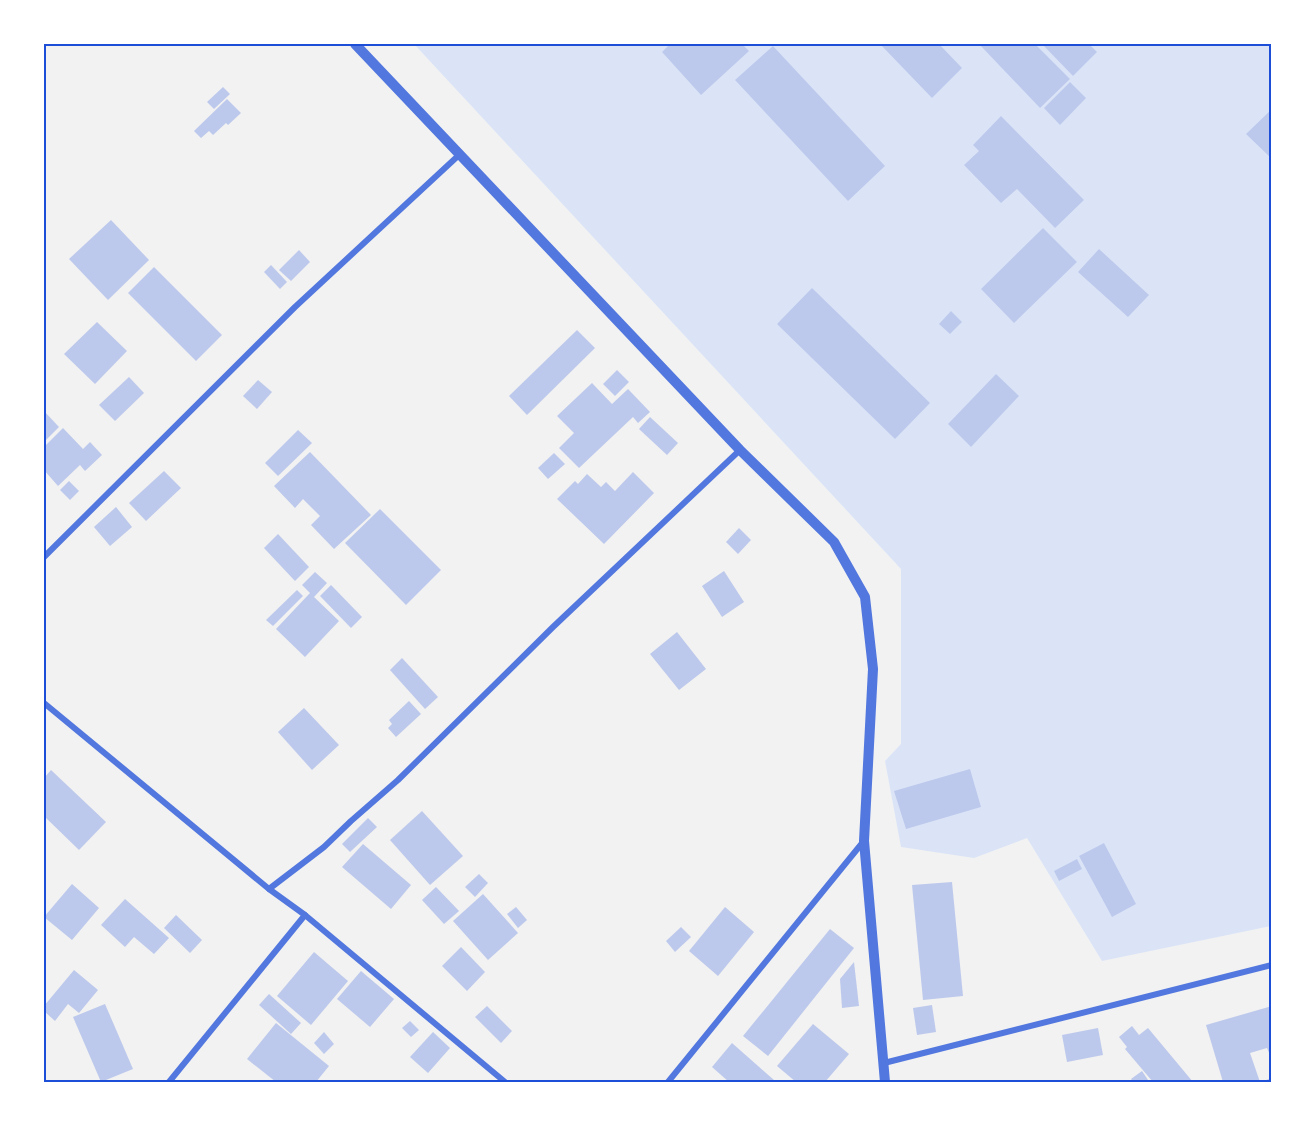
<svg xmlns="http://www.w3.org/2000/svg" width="1315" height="1126" font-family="Spectral,serif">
<rect width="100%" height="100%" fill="#f2f2f2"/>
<polygon fill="#dbe4f7" points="414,44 1271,44 1271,926 1102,961 1027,838 974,858 901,847 885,761 901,744 901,569"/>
<g fill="#bdc9ec">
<polygon points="666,44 742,44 749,51 701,95 662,52 668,46"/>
<polygon points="880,44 939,44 962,68 932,98"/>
<polygon points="979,44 1035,44 1070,79 1040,108"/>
<polygon points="1045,44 1089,44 1097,52 1073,76 1043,45"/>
<polygon points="773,46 885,166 848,201 735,80"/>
<polygon points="1070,82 1086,98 1060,125 1044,108"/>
<polygon points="223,87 230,94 214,109 207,102"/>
<polygon points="227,99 241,113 228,125 226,123 213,135 209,131 201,138 194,131"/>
<polygon points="1272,109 1272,159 1246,134"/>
<polygon points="1001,116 1084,200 1055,228 1017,189 1001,203 964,165 979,151 973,145"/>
<polygon points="111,220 149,260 108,300 69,259"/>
<polygon points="1043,228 1077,262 1014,323 981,289"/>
<polygon points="1099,249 1149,295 1128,317 1078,272"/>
<polygon points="299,250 310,262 291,281 279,270"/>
<polygon points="271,265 287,282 280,289 264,272"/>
<polygon points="154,267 222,335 196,361 128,293"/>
<polygon points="812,288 930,403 895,439 777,324"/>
<polygon points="951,311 962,322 950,334 939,324"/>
<polygon points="97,322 127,351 95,384 64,354"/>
<polygon points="577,330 595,348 527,415 509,396"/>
<polygon points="617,370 629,382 615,396 603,384"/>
<polygon points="996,374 1019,396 971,447 948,424"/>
<polygon points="129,377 144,393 115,421 99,405"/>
<polygon points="258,380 272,392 257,409 243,396"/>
<polygon points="592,383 612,404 628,389 650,412 638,423 633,417 579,468 559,448 574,433 557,416"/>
<polygon points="44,411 59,427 44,442"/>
<polygon points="650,417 678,443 667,455 639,429"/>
<polygon points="63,428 83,449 90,442 102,455 85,471 80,465 58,486 44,470 44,447"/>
<polygon points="298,430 312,443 278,476 265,463"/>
<polygon points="310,452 371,515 334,549 311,525 320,516 303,499 295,508 274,486"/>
<polygon points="554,453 565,464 548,479 538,468"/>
<polygon points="164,471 181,488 146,521 129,503"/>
<polygon points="633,472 654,493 604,544 557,499 575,481 578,484 587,474 601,487 606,482 615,491"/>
<polygon points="69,481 79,491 70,500 60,490"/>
<polygon points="116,507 132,527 110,546 94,527"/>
<polygon points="380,509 441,570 406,605 345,543"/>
<polygon points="739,528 751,540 738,554 726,542"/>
<polygon points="278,534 309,567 295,581 264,548"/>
<polygon points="724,571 744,602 722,617 702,586"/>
<polygon points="315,572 327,583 314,597 339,621 305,657 276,629 310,593 302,585"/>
<polygon points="331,585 362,617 351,628 320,596"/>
<polygon points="297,590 303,596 273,626 266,620"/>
<polygon points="677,632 706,669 679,690 650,654"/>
<polygon points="402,658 438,697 425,709 390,670"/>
<polygon points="409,701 421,714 396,737 388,728 392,724 389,720"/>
<polygon points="304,708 339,745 312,770 278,732"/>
<polygon points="970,769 981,807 906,829 894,791"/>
<polygon points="51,770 106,822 79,850 44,816 44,778"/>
<polygon points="422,811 463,856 430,885 390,840"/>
<polygon points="368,818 377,827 350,852 342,844"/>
<polygon points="1104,843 1136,904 1112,917 1079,856"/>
<polygon points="363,844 411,885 391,909 342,867"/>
<polygon points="1077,859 1082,869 1059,881 1054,871"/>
<polygon points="479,874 488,883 475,897 465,887"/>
<polygon points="952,882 963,996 923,1000 912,885"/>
<polygon points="72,884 99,908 72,940 44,917"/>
<polygon points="436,887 459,911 444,924 422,900"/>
<polygon points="483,894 518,933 488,960 453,921"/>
<polygon points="125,899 169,938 154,954 134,937 125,947 101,925"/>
<polygon points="516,907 527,920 518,928 507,914"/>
<polygon points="725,907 754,932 718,976 689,951"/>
<polygon points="176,915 202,940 190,953 164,928"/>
<polygon points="681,927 691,937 675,952 666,941"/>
<polygon points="830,929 854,948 768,1056 743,1036"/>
<polygon points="461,947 485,972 467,991 442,966"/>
<polygon points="314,952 348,981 311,1025 277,996"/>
<polygon points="854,962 859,1006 842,1008 840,979"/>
<polygon points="74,970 98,990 79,1013 68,1004 55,1021 44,1011 44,1006"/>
<polygon points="361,971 394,999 370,1027 337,999"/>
<polygon points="269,994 301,1023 291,1034 259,1005"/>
<polygon points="105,1004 133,1069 101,1082 73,1017"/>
<polygon points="932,1005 936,1032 917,1035 913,1008"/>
<polygon points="487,1006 512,1031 501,1043 475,1017"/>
<polygon points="1272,1006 1272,1060 1267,1048 1250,1053 1260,1082 1272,1078 1272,1082 1223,1082 1206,1025"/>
<polygon points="410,1021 419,1030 411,1037 402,1028"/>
<polygon points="276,1023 329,1066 316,1082 276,1082 247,1059"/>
<polygon points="813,1024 849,1054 825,1082 796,1082 777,1066"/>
<polygon points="1132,1026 1139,1035 1148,1028 1193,1082 1153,1082 1125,1049 1127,1047 1119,1037"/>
<polygon points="1098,1028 1103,1055 1067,1062 1062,1035"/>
<polygon points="324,1032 334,1044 324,1054 314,1043"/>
<polygon points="433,1032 450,1048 428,1073 410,1057"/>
<polygon points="732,1043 774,1080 772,1082 729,1082 712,1067"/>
<polygon points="1142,1071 1148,1080 1144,1082 1133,1082 1131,1079"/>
</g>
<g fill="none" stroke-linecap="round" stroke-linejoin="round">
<g stroke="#5277de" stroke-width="6">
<polyline points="44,557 295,307 459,155"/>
<polyline points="44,703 269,889 305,915 505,1082"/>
<polyline points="269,889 324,847 351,821 398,780 553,627 740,450"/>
<polyline points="884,1063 1272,965"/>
<polyline points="169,1082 305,915"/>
<polyline points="668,1082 863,842"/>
</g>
<polyline stroke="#5277de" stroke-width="10" points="355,44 740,450 834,542 865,597 873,669 864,841 885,1082"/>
</g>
<rect width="1315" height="1126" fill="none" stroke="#ffffff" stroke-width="90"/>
<rect x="45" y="45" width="1225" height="1036" fill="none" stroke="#1d4ed8" stroke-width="2"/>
</svg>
